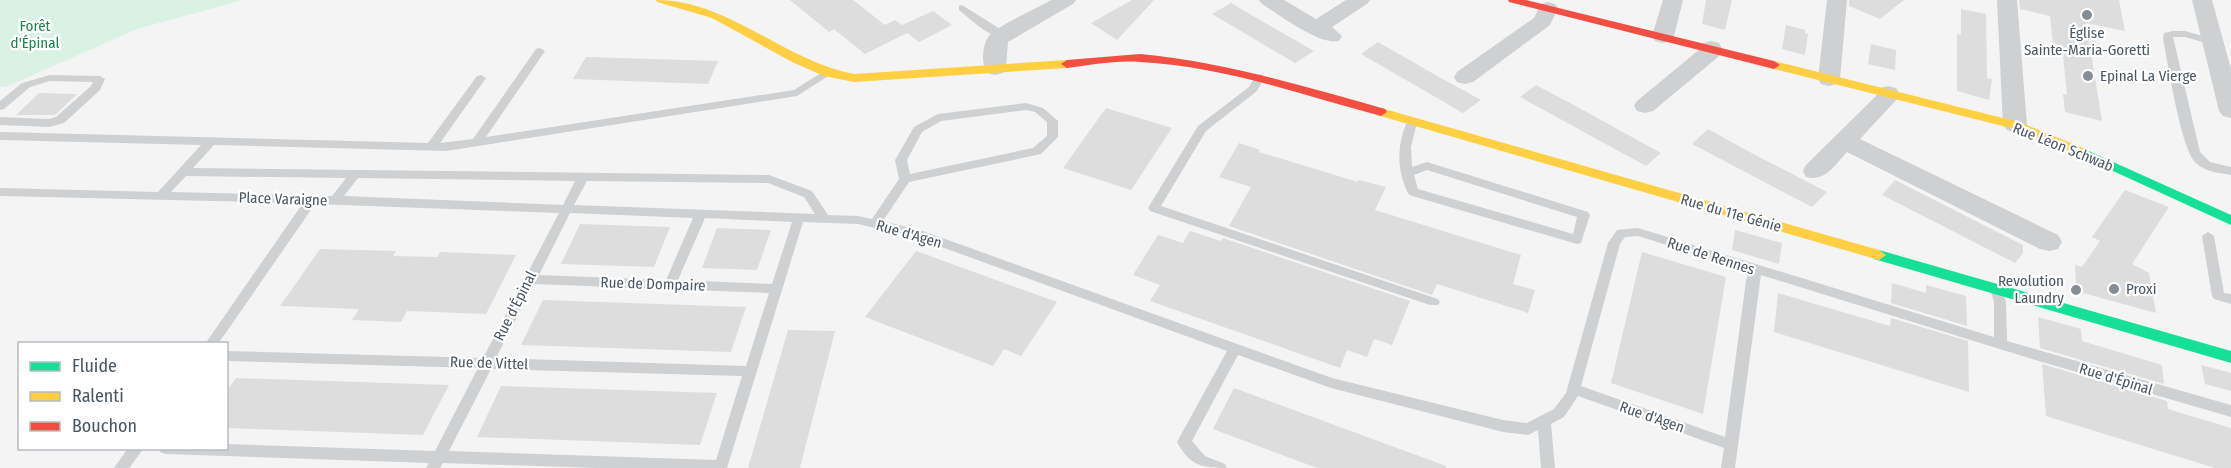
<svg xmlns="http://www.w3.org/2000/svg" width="2231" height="468" font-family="'Fira Sans Condensed',sans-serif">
<rect width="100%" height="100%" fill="#f4f4f4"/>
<polygon fill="#d9f2e3" points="0,0 243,0 137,29 6,87 0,87"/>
<g fill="#ddddde">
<polygon points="790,0 853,0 885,25 895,20 902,25 933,11 952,25 919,42 907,33 865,54 834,29 829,32"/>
<polygon points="1132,0 1154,0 1117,40 1091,23"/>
<polygon points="1706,0 1732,0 1725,30 1702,24"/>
<polygon points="1849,0 1904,0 1880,19 1849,6"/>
<polygon points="2019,0 2119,0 2125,31 2086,23 2102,121 2065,112 2063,94 2067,95 2063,55 2054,54 2050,16 2020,9"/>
<polygon points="1231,3 1267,24 1314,51 1295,63 1212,14"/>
<polygon points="1961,9 1986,14 1987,78 1992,79 1989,100 1957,91 1957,34 1961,35"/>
<polygon points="1786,25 1805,30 1805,33 1808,34 1805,55 1782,49"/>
<polygon points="1378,42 1439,77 1481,100 1463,113 1361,54"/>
<polygon points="1871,44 1896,50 1895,70 1868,64"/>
<polygon points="586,57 718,61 708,84 573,79"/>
<polygon points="1536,85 1570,103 1661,153 1646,166 1520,97"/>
<polygon points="39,93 77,94 55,115 16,115"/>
<polygon points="1106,108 1172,128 1131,190 1063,168"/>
<polygon points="1708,129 1746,150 1827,192 1812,207 1692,144"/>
<polygon points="1239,143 1260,150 1259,152 1358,182 1359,180 1386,187 1375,210 1521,255 1513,284 1535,290 1528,313 1437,284 1432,295 1229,226 1251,187 1219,177"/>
<polygon points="1895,180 2023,245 2023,253 2015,263 1882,195"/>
<polygon points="2125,190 2169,207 2132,264 2149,273 2156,313 2083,293 2082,285 2076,284 2075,265 2082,267 2100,241 2092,237"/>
<polygon points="580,224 670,227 654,267 561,264"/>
<polygon points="717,228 771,230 757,270 702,268"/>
<polygon points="1735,230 1782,243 1779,264 1732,250"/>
<polygon points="1190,231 1221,241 1223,238 1410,301 1392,345 1374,339 1367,357 1347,350 1340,368 1150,301 1160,285 1133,275 1158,235 1183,243"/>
<polygon points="320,249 396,251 393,256 438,257 440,252 516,255 486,314 407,311 401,322 352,320 359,309 280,306"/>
<polygon points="916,251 1057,302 1021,356 1004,349 993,366 865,317"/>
<polygon points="1642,252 1726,277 1703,414 1611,383"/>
<polygon points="1892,283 1926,293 1926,285 1966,296 1967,326 1891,303"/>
<polygon points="1778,293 1890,326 1891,318 1968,341 1969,392 1774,332"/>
<polygon points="543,300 746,307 731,352 521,345"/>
<polygon points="2038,317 2081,329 2082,341 2162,365 2164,384 2040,348"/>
<polygon points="788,330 835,331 800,468 748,468"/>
<polygon points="2042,364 2167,401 2168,409 2231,428 2231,468 2215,468 2046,416"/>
<polygon points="2201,365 2231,373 2231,391 2205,384"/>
<polygon points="236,378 449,385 423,435 226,428 226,392"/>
<polygon points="501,386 717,393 700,445 477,437"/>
<polygon points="1234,388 1446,466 1446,468 1317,468 1213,429"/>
</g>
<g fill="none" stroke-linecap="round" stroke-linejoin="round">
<g fill="#ced0d2" fill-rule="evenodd">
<path d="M962 5 1008 34V38C991 40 972 20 959 10V6Z"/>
<path d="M2173 31H2185L2217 40 2218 42 2213 45 2185 37H2173L2200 152 2210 162 2231 167V175C2220 173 2205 172 2196 163 2181 150 2168 63 2163 39L2164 33Z"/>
<path d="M540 48 545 51 486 137 794 90 824 71 828 70 833 73 797 96 446 151 214 145 193 168 769 175 812 191 828 215 858 216 872 219 899 179 895 160 914 127 938 114 1026 103 1043 108 1058 121V137L1041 154 909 182 883 221 923 231 1332 378 1503 420 1527 423 1554 409 1566 393 1608 243 1617 230 1638 228 1994 337V302L1990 289 1992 286H2000L2006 302 2007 341 2231 405V417L2032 359 1761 275 1735 468H1721L1724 448 1578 396 1564 417 1551 424 1555 468H1541L1538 430 1528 435 1503 432 1331 388 1238 355 1192 441 1205 456 1225 464 1227 468C1202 468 1190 466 1177 442L1227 351 917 238 858 224 803 222 727 468H597L443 463 440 468H426L429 463 165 454 160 452 158 448H226V444L435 451 478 368 226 361V351L483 358 559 213 315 204 218 344H205L303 203 0 196V188L158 192 201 145 0 140V132L428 143 477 76 481 75 486 78 440 143 473 139 536 49ZM1026 110 1035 112 1047 122V136L1033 148 910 174 907 160 922 132 941 121ZM186 176 346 178 332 196 171 192ZM358 178 575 181 563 205 344 196ZM587 181 768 183 804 197 815 214 574 205ZM570 213 693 218 666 280 539 275ZM705 218 792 222 772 284 678 280ZM1638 236 1749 271 1746 281 1725 437 1581 386 1620 244 1625 237ZM534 284 769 293 746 366 496 358ZM491 369 742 376 716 460 449 451Z"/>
<polygon points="1260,74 1265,77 1257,91 1206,131 1161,206 1438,299 1440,302 1438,305 1430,305 1150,211 1148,208 1198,126 1249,87 1256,75"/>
<polygon points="50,75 100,76 105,79 100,90 64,123 49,127 0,125 0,117 49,119 56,117 91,86 93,82 50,81 30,87 4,109 0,110 0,101 22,83"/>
<path d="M1412 118 1417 122 1411 147 1412 167 1427 162 1588 212 1590 215 1581 243 1577 244 1409 195C1397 172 1396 146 1407 122ZM1427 170 1577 217 1573 234 1418 189 1414 175Z"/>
<polygon points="2208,232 2214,236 2224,293 2231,294 2231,304 2214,299 2212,296 2202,236"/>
<polygon points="128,448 144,448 129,468 114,468"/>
</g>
<g fill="#ced0d2" fill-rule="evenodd">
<path d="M1051 0H1076L1073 4 1008 42 1006 68 1003 73 995 75 987 73C981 64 982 45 989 36 997 26 1038 8 1051 0Z"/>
<path d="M1259 0H1284L1316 19 1346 0H1370L1367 4 1332 27 1342 36 1339 41C1319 45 1280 15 1262 4Z"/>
<polygon points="1663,0 1683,0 1674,36 1671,41 1663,43 1655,41 1652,36"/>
<polygon points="1827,0 1847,0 1840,79 1837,84 1829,86 1821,84 1818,79"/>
<polygon points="1997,0 2017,0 2027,125 2023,130 2015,133 2007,130 2003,125"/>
<polygon points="2192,0 2212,0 2231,69 2231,118 2223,116 2219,111"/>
<polygon points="1548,2 1555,4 1558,8 1550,25 1473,82 1465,84 1457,82 1454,77 1457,72 1534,18 1541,4"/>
<polygon points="1711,41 1719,43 1722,48 1718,57 1653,111 1645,113 1637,111 1634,106 1637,101 1700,49 1703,43"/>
<path d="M1888 86 1896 88 1899 93 1898 98 1860 139 2058 235 2062 242 2058 249 2049 251 2040 249 1847 152C1835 165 1825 182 1806 177L1803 171 1806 165 1876 96 1880 88Z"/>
</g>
<g fill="#16e098" fill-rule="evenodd">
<polygon points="2082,148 2231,215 2231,225 2078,155 2076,152 2078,149"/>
<polygon points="1879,250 2231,351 2231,363 1874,259 1872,255"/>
</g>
<g fill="#ffcf43" fill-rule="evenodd">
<path d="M656 0C729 0 784 61 854 74L1067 60 1073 64 1067 68 854 82 824 76 792 62 712 18 657 2Z"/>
<polygon points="1774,61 2019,122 2086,149 2088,152 2082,156 2011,128 1770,68 1768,65"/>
<polygon points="1381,108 1879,250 1886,255 1879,260 1377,115 1375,112 1377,109"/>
</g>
<g fill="#f24e42" fill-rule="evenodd">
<polygon points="1508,0 1526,0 1774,61 1780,65 1774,69 1509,2"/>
<path d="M1140 54C1224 62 1304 86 1385 109L1387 112 1381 116C1301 95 1223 66 1140 62 1116 60 1091 65 1067 68L1061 64 1067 60Z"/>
</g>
</g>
<g fill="#868d94" stroke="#fff" stroke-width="2">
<circle cx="2087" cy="15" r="6"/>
<circle cx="2088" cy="76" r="6"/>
<circle cx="2114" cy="289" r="6"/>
<circle cx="2076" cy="290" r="6"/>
</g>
<g text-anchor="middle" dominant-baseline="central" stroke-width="4.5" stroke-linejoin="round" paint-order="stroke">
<g font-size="15" fill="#17864f" stroke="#fff">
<text x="35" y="26">Forêt<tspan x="35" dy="17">d'Épinal</tspan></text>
</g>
<g font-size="15" fill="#4a5661" stroke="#fff" text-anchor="start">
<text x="2087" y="33" text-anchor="middle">Église<tspan x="2087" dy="17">Sainte-Maria-Goretti</tspan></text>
<text x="2100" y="76">Epinal La Vierge</text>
<text x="2064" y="281" text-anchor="end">Revolution<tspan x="2064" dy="17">Laundry</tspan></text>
<text x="2126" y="289">Proxi</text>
</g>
<g font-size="15" fill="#4a5661" stroke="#fff">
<text transform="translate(2063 147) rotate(22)">Rue Léon Schwab</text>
<text transform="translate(283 199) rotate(2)">Place Varaigne</text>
<text transform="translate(1731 213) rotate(16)">Rue du 11e Génie</text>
<text transform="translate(909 234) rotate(16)">Rue d'Agen</text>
<text transform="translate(1711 256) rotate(18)">Rue de Rennes</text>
<text transform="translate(653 284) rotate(2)">Rue de Dompaire</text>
<text transform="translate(515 306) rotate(-63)">Rue d'Épinal</text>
<text transform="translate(489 363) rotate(2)">Rue de Vittel</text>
<text transform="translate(2116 379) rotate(17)">Rue d'Épinal</text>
<text transform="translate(1652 417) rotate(19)">Rue d'Agen</text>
</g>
</g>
<rect x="18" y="342" width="210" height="108" fill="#ffffff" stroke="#b7bbc0" stroke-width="1.5"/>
<rect x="30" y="362" width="30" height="9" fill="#16e098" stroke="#b7bbc0" stroke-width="1.5"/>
<text x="72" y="372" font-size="18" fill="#4a5661">Fluide</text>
<rect x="30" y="392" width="30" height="9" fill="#ffcf43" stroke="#b7bbc0" stroke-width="1.5"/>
<text x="72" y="402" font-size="18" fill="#4a5661">Ralenti</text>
<rect x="30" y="422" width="30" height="9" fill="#f24e42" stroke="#b7bbc0" stroke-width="1.5"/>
<text x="72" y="432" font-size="18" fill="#4a5661">Bouchon</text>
</svg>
